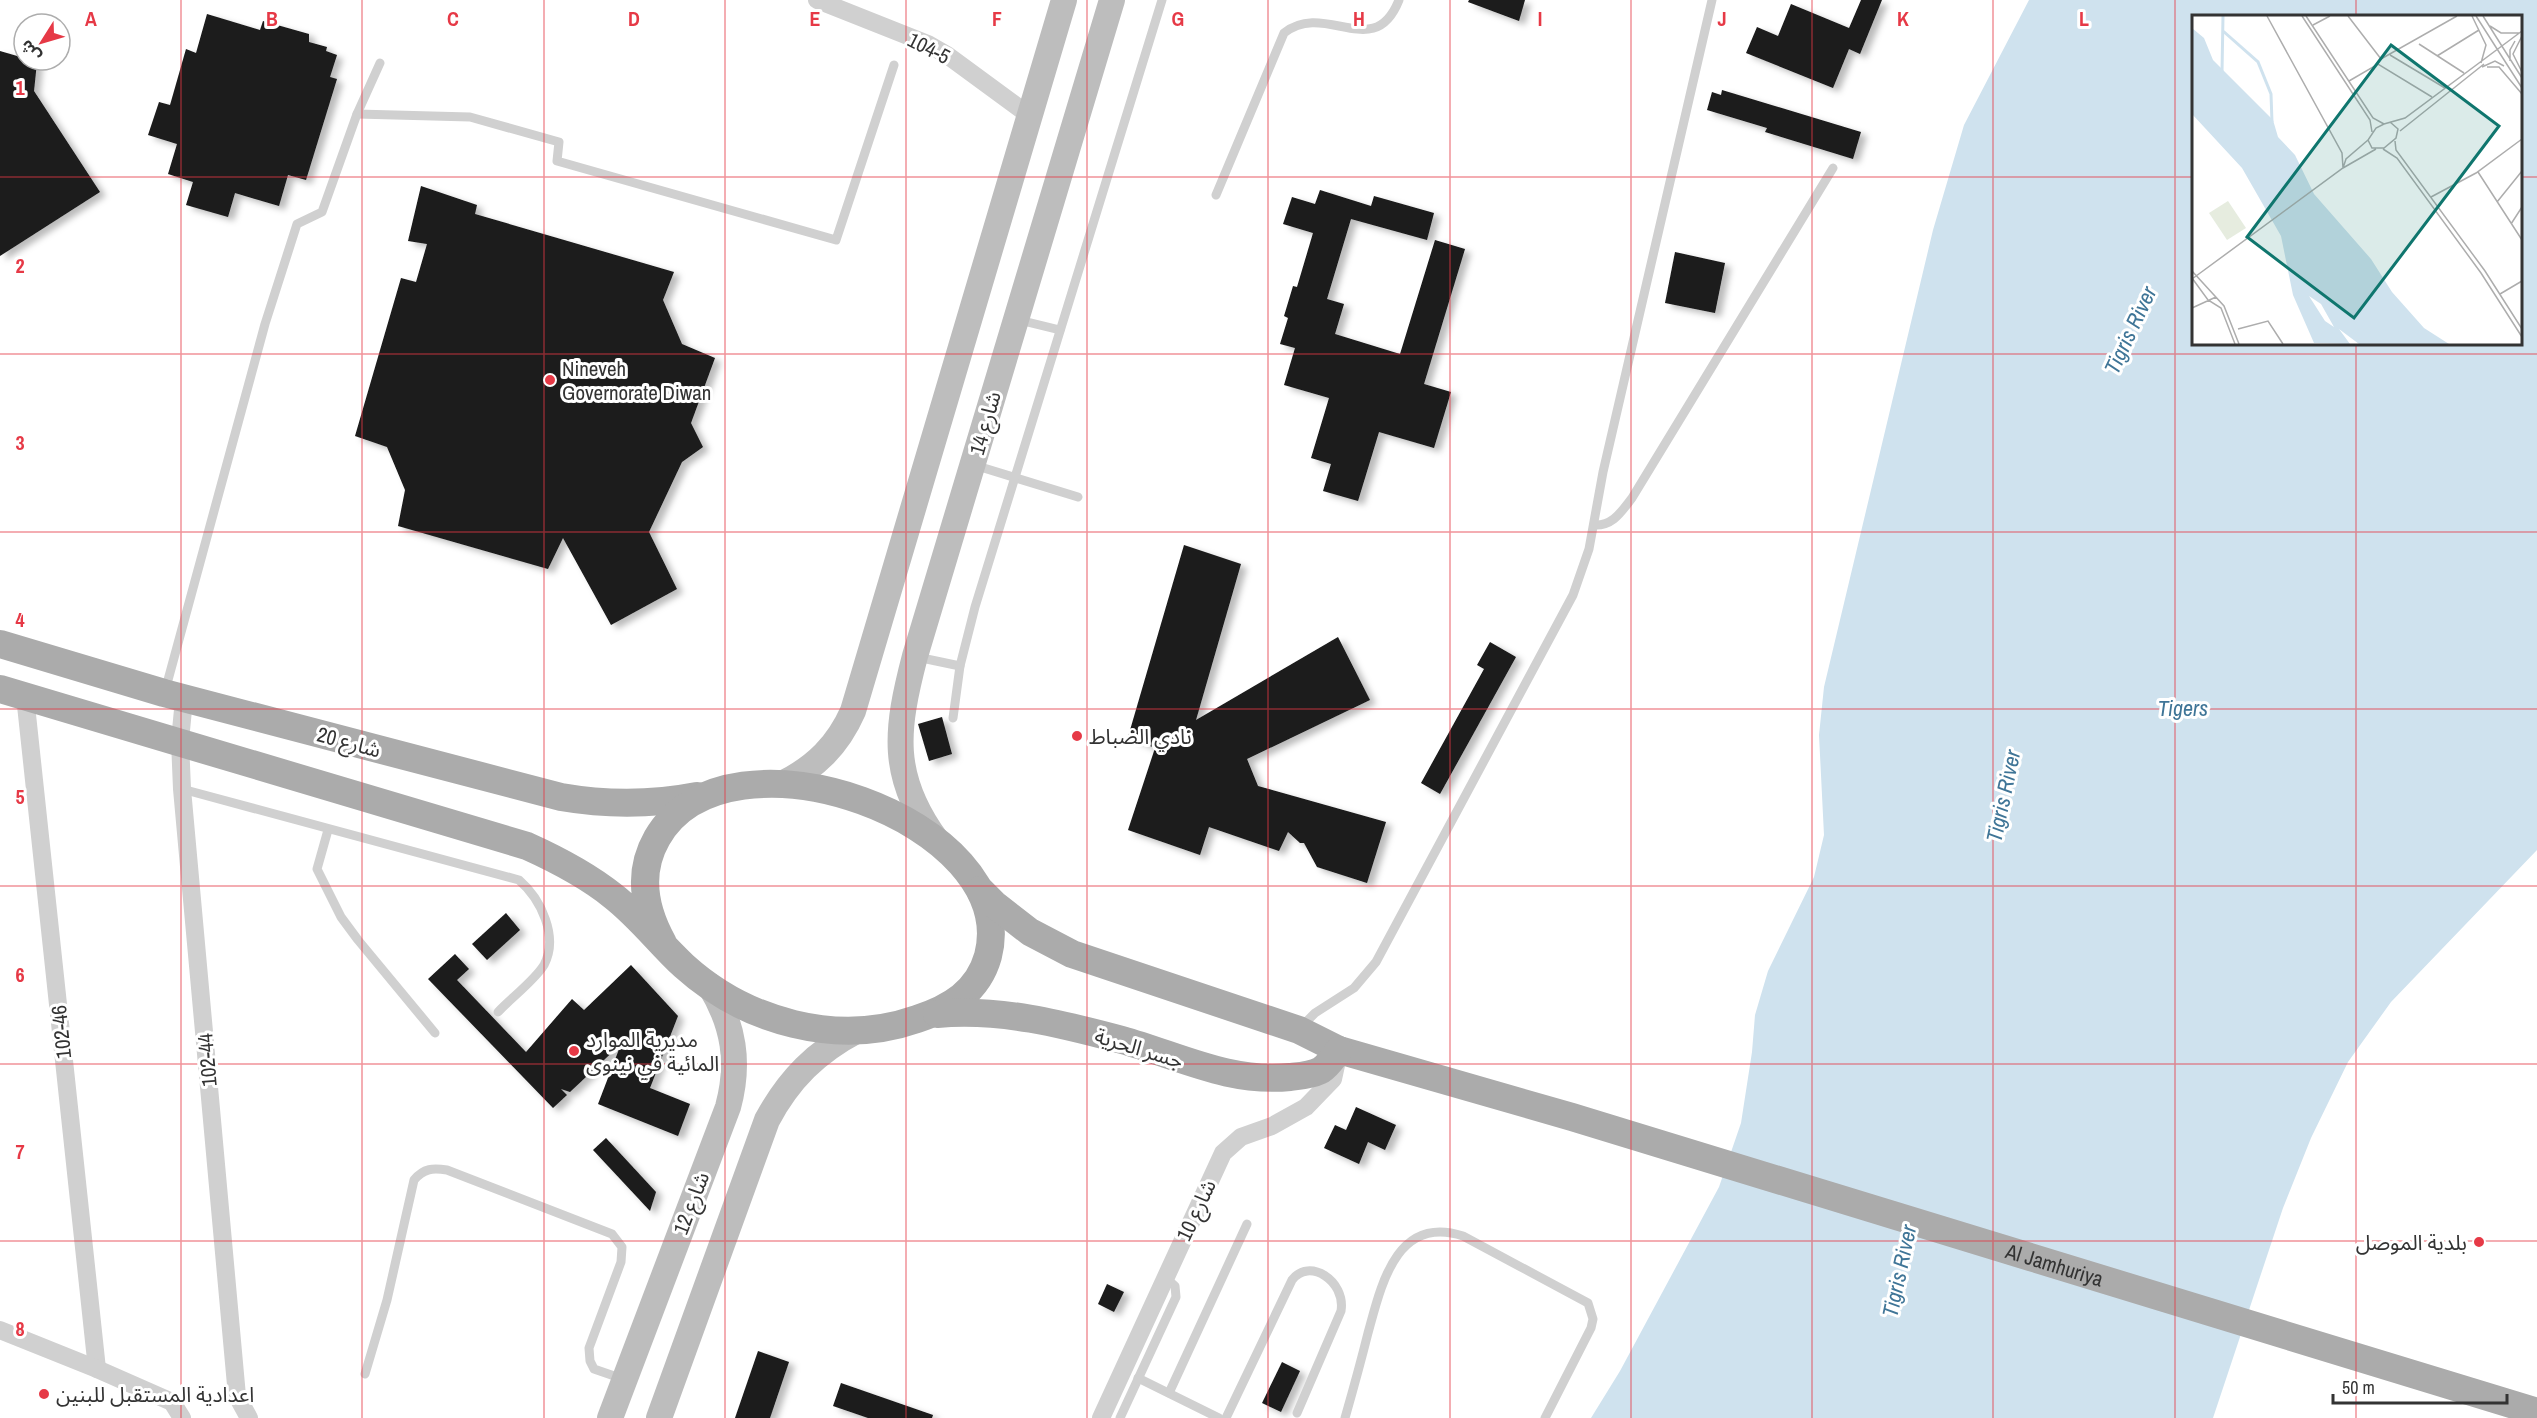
<svg xmlns="http://www.w3.org/2000/svg" width="2537" height="1418" font-family="'Archivo Narrow','Noto Sans Arabic',sans-serif">
<defs>
<filter id="shadow"><feDropShadow dx="6" dy="4" stdDeviation="3" flood-color="#0004"/></filter>
</defs>
<rect width="100%" height="100%" fill="#fff"/>
<path fill="#cfe2ee" fill-rule="evenodd" d="M2029 0H2537V850L2391 1002 2348 1062 2311 1138 2283 1208 2213 1418H1591L1620 1371 1719 1187 1741 1123 1752 1052 1755 1015 1768 971 1814 877 1824 835 1819 735 1824 687 1933 230 1964 125ZM2194 16H2520V344H2194Z"/>
<g fill="#1a1a1a" filter="url(#shadow)">
<polygon points="1469,0 1525,0 1519,21 1468,2"/>
<polygon points="1861,0 1882,0 1860,54 1849,49 1833,88 1746,53 1757,27 1778,36 1791,4 1849,28"/>
<polygon points="207,14 260,30 263,21 309,34 309,42 327,47 326,51 337,55 330,77 337,79 306,180 288,175 279,206 235,193 228,217 186,205 193,182 168,174 177,144 148,135 159,102 170,105 186,49 196,53"/>
<polygon points="0,51 24,58 24,60 37,62 34,91 100,192 0,256"/>
<polygon points="1722,90 1861,132 1853,159 1765,132 1767,128 1707,110 1712,92 1721,95"/>
<polygon points="421,186 477,205 475,214 674,272 663,300 682,344 715,358 691,423 703,447 682,462 649,532 677,589 611,625 563,538 548,569 398,526 405,490 387,447 355,436 401,278 416,282 427,244 408,241"/>
<polygon points="1320,190 1371,206 1374,196 1434,213 1427,240 1351,219 1327,299 1344,304 1335,334 1400,354 1435,240 1465,249 1424,384 1451,392 1434,448 1379,432 1358,501 1323,491 1331,464 1311,458 1329,398 1284,385 1295,348 1280,344 1288,318 1284,316 1293,286 1297,287 1313,233 1283,224 1292,197 1315,204"/>
<polygon points="1675,252 1725,263 1715,313 1665,303"/>
<polygon points="1184,545 1241,564 1196,720 1338,637 1370,700 1247,759 1258,786 1386,822 1367,883 1317,867 1304,843 1300,843 1288,832 1279,851 1209,827 1200,855 1128,830 1155,748 1128,737"/>
<polygon points="1490,642 1516,657 1440,794 1421,783 1484,669 1477,665"/>
<polygon points="942,717 952,754 929,761 918,724"/>
<polygon points="506,913 520,930 487,960 472,944"/>
<polygon points="455,954 469,969 457,980 526,1052 572,999 584,1010 631,965 678,1016 650,1088 690,1104 678,1136 598,1104 621,1044 570,1092 561,1089 567,1095 553,1108 428,979"/>
<polygon points="1356,1107 1396,1125 1385,1150 1368,1142 1359,1164 1324,1148 1335,1125 1346,1130"/>
<polygon points="606,1138 656,1192 650,1211 593,1150"/>
<polygon points="1107,1284 1124,1292 1114,1312 1098,1304"/>
<polygon points="758,1351 789,1362 770,1418 735,1418"/>
<polygon points="1282,1362 1300,1371 1281,1412 1262,1403"/>
<polygon points="841,1383 933,1415 932,1418 868,1418 833,1406"/>
</g>
<g fill="none" stroke-linecap="round" stroke-linejoin="round">
<g stroke="#d0d0d0" stroke-width="9">
<polyline points="357,114 470,117 559,142 557,161 836,240 894,65"/>
<path d="M1216 195 1284 33C1326 0 1374 63 1399 0"/>
<polyline points="1019,320 1060,330"/>
<polyline points="974,465 1078,497"/>
<path d="M1594 525C1613 526 1621 512 1632 498L1833 168"/>
<polyline points="917,657 960,666"/>
<polyline points="165,691 265,324 297,224 322,212 357,114 380,63"/>
<polyline points="953,718 960,666 975,607 1162,0"/>
<path d="M182 789 519 880C541 899 559 937 544 965 535 980 510 999 498 1012"/>
<polyline points="328,830 317,869 341,917 358,940 435,1033"/>
<polyline points="1302,1026 1315,1013 1354,988 1376,962 1573,595 1589,549 1603,472 1712,0"/>
<path d="M365 1374 387 1300 414 1180C424 1168 433 1168 447 1170L612 1234 622 1247 621 1262 589 1348 590 1361 594 1369 623 1379"/>
<polyline points="1138,1378 1219,1418"/>
<polyline points="1169,1393 1247,1224"/>
<polyline points="1120,1418 1176,1297 1175,1286 1165,1277"/>
<path d="M1226 1418 1292 1280C1309 1257 1346 1281 1341 1311L1297 1413"/>
<path d="M1345 1418C1353 1390 1361 1361 1368 1333 1381 1286 1396 1214 1463 1236L1588 1303 1593 1319 1591 1328 1545 1418"/>
</g>
<g stroke="#d0d0d0" stroke-width="18">
<polyline points="817,0 928,44 947,55 1030,116"/>
<polyline points="25,696 97,1369"/>
<polyline points="184,699 180,741 182,789 237,1396 249,1418"/>
<polyline points="0,1330 97,1369 172,1402 182,1418"/>
<polyline points="1101,1418 1223,1153 1241,1137 1272,1126 1306,1107 1333,1079 1338,1056"/>
</g>
<g stroke="#bdbdbd" stroke-width="26">
<path d="M782 784C816 767 838 745 853 711L1064 0"/>
<path d="M937 841C889 776 896 729 915 656L1112 0"/>
<path d="M610 1418 728 1107C740 1063 734 1025 710 986"/>
<path d="M659 1418 767 1120C789 1079 816 1052 858 1030"/>
</g>
<g stroke="#ababab" stroke-width="28">
<path d="M0 644 164 693 561 797C607 805 651 805 697 796"/>
<path d="M0 689 527 846C558 860 587 875 613 896 640 917 660 944 684 966 746 1022 837 1047 917 1019 950 1008 978 992 988 956 1023 822 727 715 657 838 637 873 644 909 663 943"/>
<path id="s1" d="M980 890 994 904 1030 932 1072 954 1299 1030 1339 1050 1572 1117 2537 1412"/>
<path d="M937 1014C1000 1008 1062 1024 1122 1040 1179 1056 1229 1083 1290 1077 1299 1076 1313 1075 1321 1070 1328 1066 1334 1056 1339 1050"/>
</g>
</g>
<path fill="none" stroke="#e63946" stroke-width="1.5" stroke-opacity="0.55" d="M181 0V1418M362 0V1418M544 0V1418M725 0V1418M906 0V1418M1087 0V1418M1268 0V1418M1450 0V1418M1631 0V1418M1812 0V1418M1993 0V1418M2175 0V1418M2356 0V16M0 177H2194M2520 177H2537M2356 344V1418M0 354H2537M0 532H2537M0 709H2537M0 886H2537M0 1064H2537M0 1241H2537"/>
<g fill="#e63946" stroke="#fff" stroke-width="2">
<circle cx="550" cy="380" r="6"/>
<circle cx="1077" cy="736" r="6"/>
<circle cx="574" cy="1051" r="6"/>
<circle cx="2479" cy="1242" r="6"/>
<circle cx="44" cy="1394" r="6"/>
</g>
<g text-anchor="middle" dominant-baseline="central" stroke-width="6" stroke-linejoin="round" paint-order="stroke">
<g font-size="21" fill="#333" stroke="#fff">
<text transform="translate(929 48) rotate(27)">104-5</text>
<text transform="translate(985 423) rotate(-74)">شارع 14</text>
<text transform="translate(349 742) rotate(15)">شارع 20</text>
<text transform="translate(61 1032) rotate(-96)">102-46</text>
<text transform="translate(1139 1048) rotate(17)">جسر الحرية</text>
<text transform="translate(207 1060) rotate(-95)">102-44</text>
<text transform="translate(691 1203) rotate(-69)">شارع 12</text>
<text transform="translate(1196 1210) rotate(-65)">شارع 10</text>
<text stroke="none"><textPath href="#s1" startOffset="1144">Al Jamhuriya</textPath></text>
</g>
<g font-size="21" fill="#333" stroke="#fff" text-anchor="start">
<text x="562" y="368">Nineveh<tspan x="562" dy="24">Governorate Diwan</tspan></text>
<text x="1089" y="736">نادي الضباط</text>
<text x="586" y="1039">مديرية الموارد<tspan x="586" dy="24">المائية في نينوى</tspan></text>
<text x="2467" y="1242" text-anchor="end">بلدية الموصل</text>
<text x="56" y="1394">اعدادية المستقبل للبنين</text>
</g>
<g font-size="22" font-style="italic" fill="#3f7597" stroke="#fff">
<text transform="translate(2130 330) rotate(-65)">Tigris River</text>
<text x="2183" y="708">Tigers</text>
<text transform="translate(2003 796) rotate(-78)">Tigris River</text>
<text transform="translate(1899 1271) rotate(-78)">Tigris River</text>
</g>
</g>
<g transform="translate(2192 15)">
<rect width="330" height="330" fill="#fff"/>
<path d="M36 186 54 213 35 225 17 198Z" fill="#e6ecdf"/>
<path d="M0 13 12 23 21 45 81 105 86 122 103 140 122 179 179 244 200 277 232 313 257 329H167L147 314 158 329 122 328 101 280 89 221 50 153 0 99ZM117 281 129 289 142 312 133 306Z" fill="#cfe2ee" fill-rule="evenodd"/>
<path fill="none" stroke="#cfe2ee" stroke-width="3" d="M31 16 66 47 79 79 80 107M30 57 31 1"/>
<path fill="none" stroke="#adadad" stroke-width="1.5" d="M75 1 150 138 151 153M110 1 178 105 180 117M114 1 181 103 192 109M156 1 189 44 265 1M280 1 294 30 289 48M284 1 330 73M291 1 330 63M121 10 138 1M298 11 309 18H327M330 21 321 39 330 57M227 29 272 58M198 40 253 73M245 41 287 15M318 46V35L323 26M290 52 303 46 312 51M295 52H307L330 79M157 66 186 49 240 82M198 107 206 114 204 123 192 133H180L176 125 184 113 192 109 213 103 330 16M208 116 292 49M203 126 204 135 293 256 330 314M191 134 205 143 289 258 330 322M151 153 154 144 176 125M286 157 330 225M239 182 284 158 330 124M305 187 330 156M319 209 330 192M0 256 32 291 47 329M0 263 16 285 29 293 43 329M0 264 151 153 184 134M308 279 330 266M0 293 24 282M46 314 76 306 91 329"/>
<path fill="#0f766e" fill-opacity="0.15" stroke="#0f766e" stroke-width="3" d="M199 30 307 111 162 303 55 222Z"/>
<rect width="330" height="330" fill="none" stroke="#333" stroke-width="3"/>
</g>
<g font-size="20" text-anchor="middle" font-weight="bold" fill="#e63946" stroke="#fff" stroke-width="6" stroke-linejoin="round" paint-order="stroke">
<text x="91" y="26">A</text>
<text x="272" y="26">B</text>
<text x="453" y="26">C</text>
<text x="634" y="26">D</text>
<text x="815" y="26">E</text>
<text x="997" y="26">F</text>
<text x="1178" y="26">G</text>
<text x="1359" y="26">H</text>
<text x="1540" y="26">I</text>
<text x="1722" y="26">J</text>
<text x="1903" y="26">K</text>
<text x="2084" y="26">L</text>
<text x="20" y="95">1</text>
<text x="20" y="273">2</text>
<text x="20" y="450">3</text>
<text x="20" y="627">4</text>
<text x="20" y="804">5</text>
<text x="20" y="982">6</text>
<text x="20" y="1159">7</text>
<text x="20" y="1336">8</text>
</g>
<g transform="translate(42 42) rotate(233)"><circle r="28" fill="#ffffff" stroke="#adadad" stroke-width="1.5"/>
<path d="M0-4.5L10 22L0 15L-10 22Z" fill="#e63946"/>
<text y="-9" font-size="16" font-weight="bold" text-anchor="middle" fill="#333333">ش</text>
</g>
<path d="M2333 1394v9h174v-9" fill="none" stroke="#333333" stroke-width="3"/>
<text x="2342" y="1394" font-size="18" fill="#333333" stroke="#ffffff" stroke-width="4.5" paint-order="stroke">50 m</text>
</svg>
